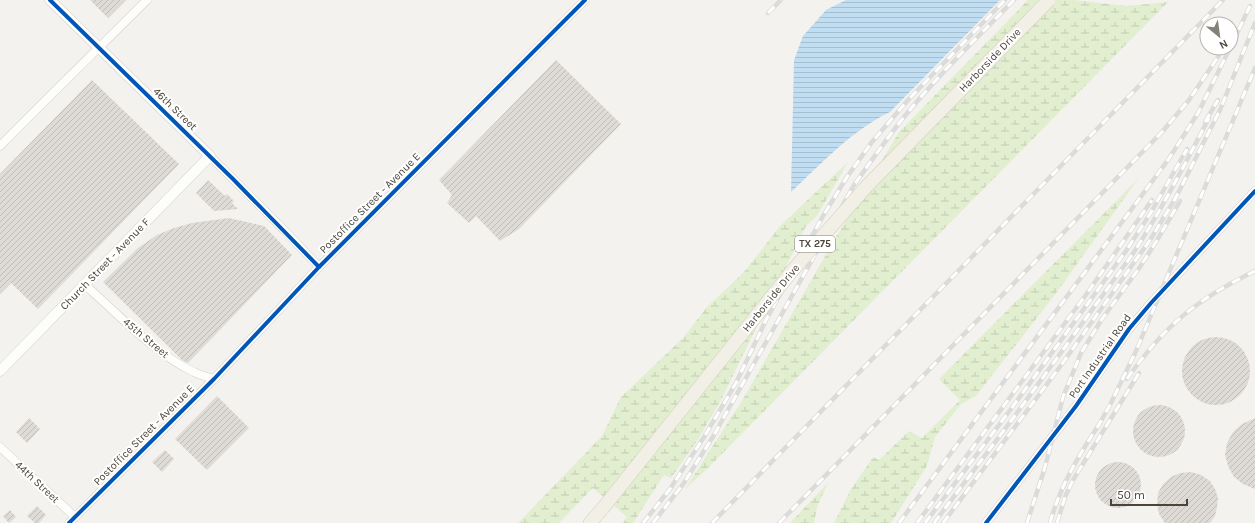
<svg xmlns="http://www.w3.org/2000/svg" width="1255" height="523" font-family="Karla,sans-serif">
<defs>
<pattern id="wetland-marsh" width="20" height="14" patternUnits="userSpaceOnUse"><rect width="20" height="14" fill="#e1eecf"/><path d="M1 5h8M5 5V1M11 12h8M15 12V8" fill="none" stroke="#c3cdb2"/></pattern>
<pattern id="water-rules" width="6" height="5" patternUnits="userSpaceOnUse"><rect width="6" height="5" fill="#c0ddf1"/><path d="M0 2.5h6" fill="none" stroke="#a6bfcf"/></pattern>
<pattern id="building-hatch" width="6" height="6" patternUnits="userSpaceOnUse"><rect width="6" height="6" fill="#dedbd6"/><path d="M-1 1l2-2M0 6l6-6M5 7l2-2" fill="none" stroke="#c0bdb8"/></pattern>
</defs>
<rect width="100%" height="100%" fill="#f4f2ee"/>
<g fill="url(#wetland-marsh)">
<polygon points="1028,0 1073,0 1127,6 1168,2 706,470 685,489 743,399 839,232 899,132"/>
<polygon points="848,162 817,216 806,226 721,400 699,438 671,478 664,475 633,523 623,523 627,517 593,488 559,523 518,523 602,436 621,397 683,338 707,307 744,272 781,225"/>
<polygon points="1138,179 1057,292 976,396 961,404 935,437 927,466 891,523 834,523 850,491 873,457 879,460 909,431 922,438 960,400 939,379"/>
<polygon points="828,483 817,507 814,523 790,523"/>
</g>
<path fill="url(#water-rules)" d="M846 0H1000L890 112C852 130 821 164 791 192L794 60 803 36 826 10Z"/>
<g fill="url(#building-hatch)">
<polygon points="90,0 126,0 108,18"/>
<polygon points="556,60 621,124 519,229 500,241 476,216 469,223 447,203 452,195 439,180"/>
<polygon points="92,80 179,164 38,309 11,283 0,294 0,174"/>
<polygon points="208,180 225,196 227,194 234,201 232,203 238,209 214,211 196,193"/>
<polygon points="229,218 264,226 292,255 188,363 182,360 103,282 138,248 157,235 174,228 192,223"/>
<circle cx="1216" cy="371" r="34"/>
<polygon points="217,396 249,428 207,470 175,439"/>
<circle cx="1159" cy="431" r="26"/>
<polygon points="29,418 40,429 27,443 16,432"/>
<polygon points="1255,418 1255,489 1243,484 1234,477 1228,466 1225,455 1227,443 1233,432 1242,424"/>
<polygon points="165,450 174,459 162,472 152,462"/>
<circle cx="1118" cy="485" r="23"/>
<polygon points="1191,472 1201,475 1210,481 1215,489 1218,498 1217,507 1215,516 1210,523 1165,523 1159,514 1157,504 1158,493 1163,484 1171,477 1180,473"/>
<polygon points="37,506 46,515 39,523 35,523 27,516"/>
<polygon points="10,510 16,517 9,523 3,516"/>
</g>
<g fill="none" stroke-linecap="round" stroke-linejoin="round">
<defs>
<g id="minor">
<path d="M0 146C48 97 98 49 147 0"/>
<polyline points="210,156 286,232 319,267"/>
<path d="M85 285C116 312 156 355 194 372 200 375 207 377 214 379"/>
<polyline points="0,447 75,517"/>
<polyline points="69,523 214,379 319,267 585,0"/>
<polyline points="986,523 1076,406 1129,329 1151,303 1255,191"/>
</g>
<polyline id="tertiary" points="0,371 210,156 50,0"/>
<polyline id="primary" points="590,523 603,508"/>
</defs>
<use href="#minor" stroke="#d2d0cb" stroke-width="9"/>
<use href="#tertiary" stroke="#d2d0cb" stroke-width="11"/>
<use href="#primary" stroke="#d6cebb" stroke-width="14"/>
<use href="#minor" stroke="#fdfdfc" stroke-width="8"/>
<use href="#tertiary" stroke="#fdfdfc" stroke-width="10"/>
<use href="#primary" stroke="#f2efe6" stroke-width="13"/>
<defs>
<g id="rail">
<polyline points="768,13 781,0"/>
<polyline points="1231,46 1250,6"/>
<polyline points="1205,122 1218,100"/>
<path d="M1127 379C1164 326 1197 299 1255 271"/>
<polyline points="1097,428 1111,403 1136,351 1255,68"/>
<polyline points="643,523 670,489 704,437 736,383 766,320 823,216 847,177 872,142 908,100 1005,0"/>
<path d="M653 523 684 483 714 435 854 185C872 160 889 135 909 111 941 72 979 36 1014 0"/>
<polyline points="712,523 1223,0"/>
<polyline points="779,523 1162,132 1189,100 1224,48"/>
<polyline points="899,523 1168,160 1198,113 1230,48"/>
<polyline points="917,523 1088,292 1152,200"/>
<polyline points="925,523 1011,409 1126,251 1150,214 1187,149"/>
<path d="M934 523 1017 413 1132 255C1161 211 1185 164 1209 118"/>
<polyline points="943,523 1062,364 1150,240 1175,199 1220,110 1255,23"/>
<polyline points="1027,523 1045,467 1063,397 1081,353 1102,319 1140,267 1156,242 1180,201"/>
<path d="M1050 523C1060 486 1079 455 1100 423"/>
<polyline points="1057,523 1065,497 1073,480 1139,373"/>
</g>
</defs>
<use href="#rail" stroke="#dbdbda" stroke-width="4.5"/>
<use href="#rail" stroke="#fff" stroke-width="3" stroke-dasharray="9" stroke-linecap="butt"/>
<defs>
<polyline id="primary-bridge" points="603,508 792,271 867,186 1049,0"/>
</defs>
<use href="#primary-bridge" stroke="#d6cebb" stroke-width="14" stroke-linecap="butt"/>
<use href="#primary-bridge" stroke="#f2efe6" stroke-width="13"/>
<defs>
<g id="cycleway">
<polyline points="50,0 233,179 319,267"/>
<polyline points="69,523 214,379 319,267 585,0"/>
<polyline points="986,523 1076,406 1129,329 1151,303 1255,191"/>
</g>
</defs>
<use href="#cycleway" stroke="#fff" stroke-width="6"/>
<use href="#cycleway" stroke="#0057b8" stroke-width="4"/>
</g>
<g text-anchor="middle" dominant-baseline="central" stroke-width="4" stroke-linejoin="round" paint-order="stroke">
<rect fill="#fff" stroke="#817c74" stroke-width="1" x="795" y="236" width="40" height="16" rx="3"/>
<g font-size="10" font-weight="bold" fill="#4b4439">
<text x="815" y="244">TX 275</text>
</g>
<g font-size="11" fill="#4b4439" stroke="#fff">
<text transform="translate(990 60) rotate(-46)">Harborside Drive</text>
<text transform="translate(175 109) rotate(44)">46th Street</text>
<text transform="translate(370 203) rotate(-45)">Postoffice Street - Avenue E</text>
<text transform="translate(105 264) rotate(-46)">Church Street - Avenue F</text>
<text transform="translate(771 298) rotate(-51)">Harborside Drive</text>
<text transform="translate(146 338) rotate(40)">45th Street</text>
<text transform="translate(1100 356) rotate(-55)">Port Industrial Road</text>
<text transform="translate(144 435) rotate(-45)">Postoffice Street - Avenue E</text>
<text transform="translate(37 482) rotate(43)">44th Street</text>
</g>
</g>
<g transform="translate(1219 36) rotate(151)"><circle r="19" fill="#ffffff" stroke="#b7b4b0"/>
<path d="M0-3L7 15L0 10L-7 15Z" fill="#868178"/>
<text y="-6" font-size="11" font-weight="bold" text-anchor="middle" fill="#4b4439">N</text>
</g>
<path d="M1111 499v6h76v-6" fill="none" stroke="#4b4439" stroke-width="2"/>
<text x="1117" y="499" font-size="12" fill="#4b4439" stroke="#ffffff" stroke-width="3" paint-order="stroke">50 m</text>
</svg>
